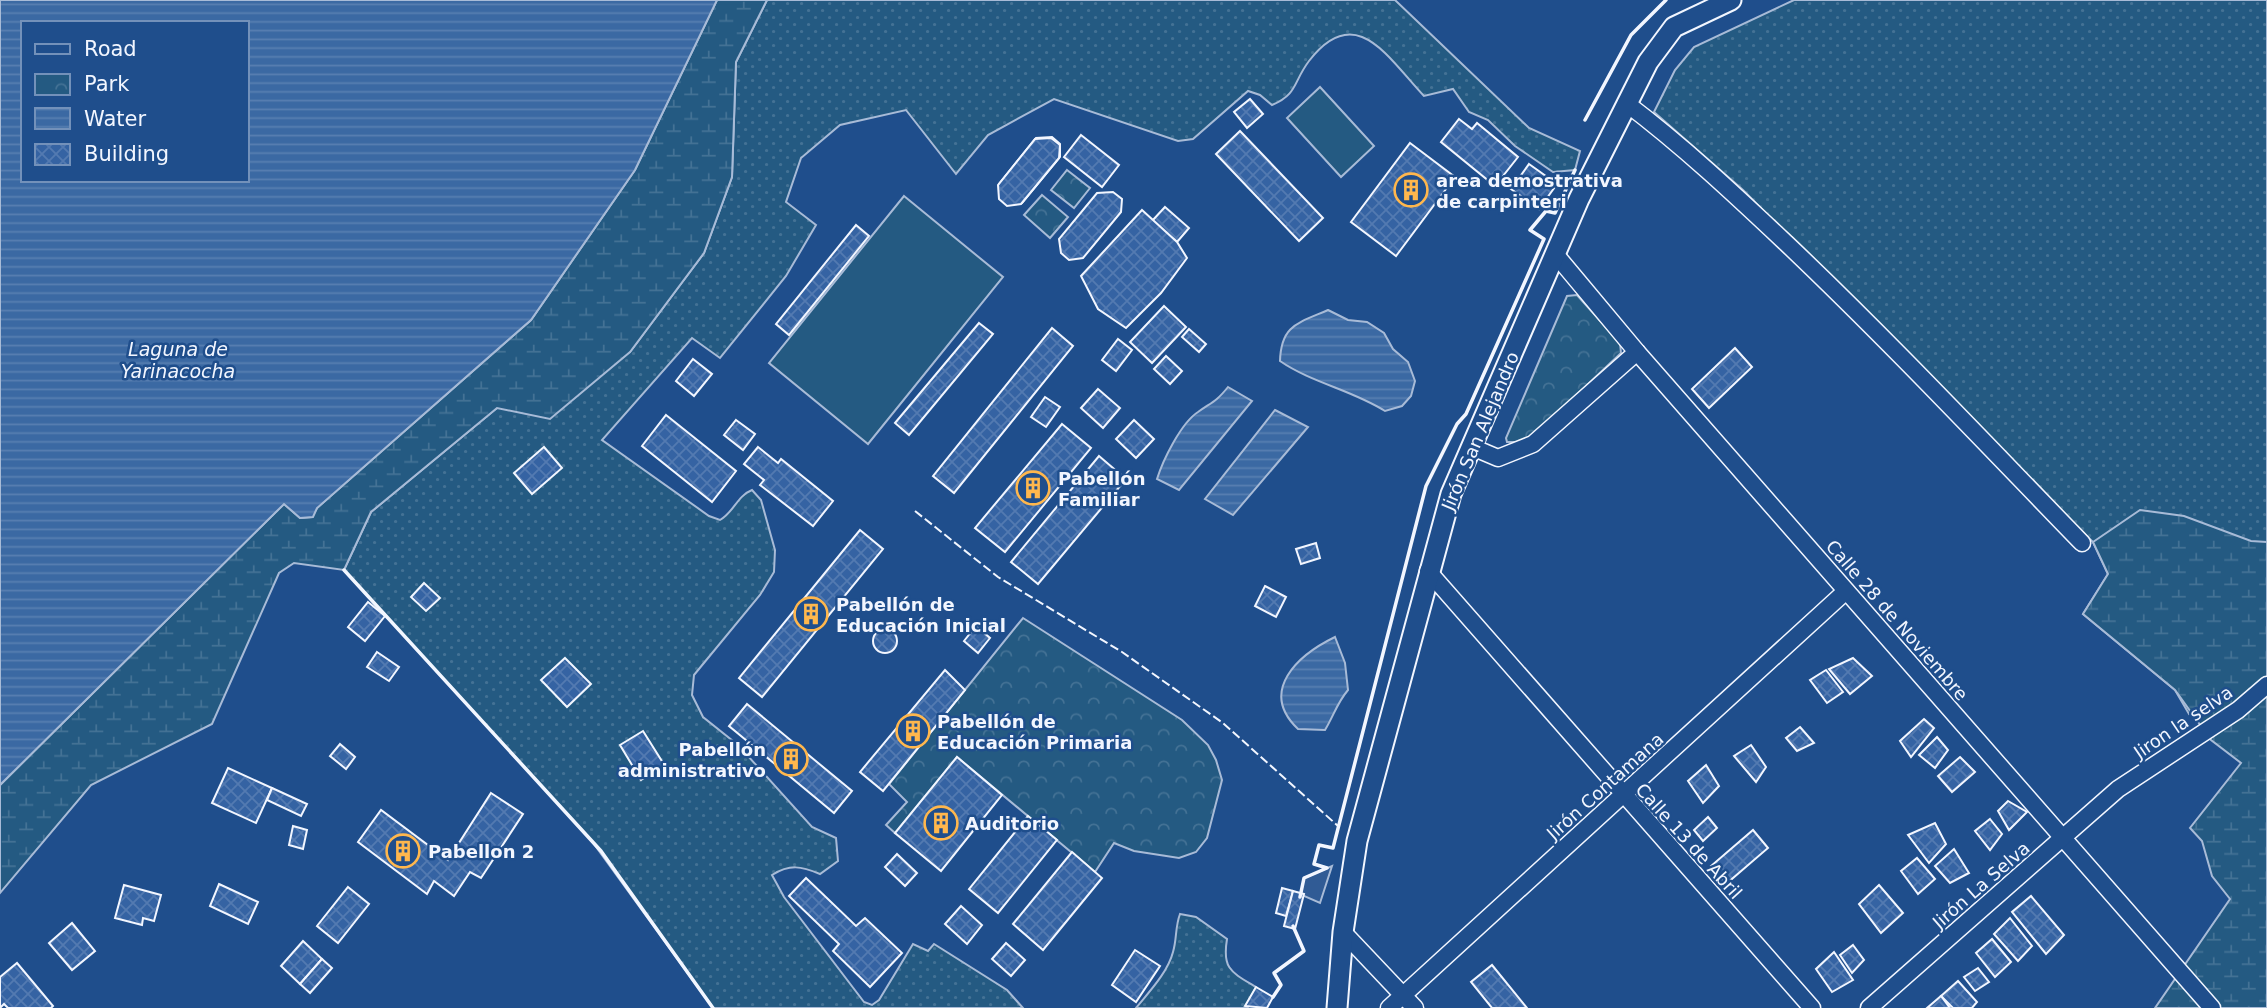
<svg xmlns="http://www.w3.org/2000/svg" width="2267" height="1008" font-family="'DejaVu Sans',sans-serif">
<defs>
<pattern id="grass-dots" width="8" height="8" patternUnits="userSpaceOnUse" patternTransform="scale(1.75)"><rect width="8" height="8" fill="#245a82"/><path d="M2 2h.1M6 6h.1" fill="none" stroke="#447295" stroke-width="1.8" stroke-linecap="round"/></pattern>
<pattern id="wetland-marsh" width="20" height="14" patternUnits="userSpaceOnUse" patternTransform="scale(1.75)"><rect width="20" height="14" fill="#245a82"/><path d="M1 5h8M5 5V1M11 12h8M15 12V8" fill="none" stroke="#447295"/></pattern>
<pattern id="park-crowns" width="20" height="18" patternUnits="userSpaceOnUse" patternTransform="scale(1.75)"><rect width="20" height="18" fill="#245a82"/><path d="M2 6a3 3 0 1 1 6 0M12 15a3 3 0 1 1 6 0" fill="none" stroke="#447295"/></pattern>
<pattern id="water-rules" width="6" height="5" patternUnits="userSpaceOnUse" patternTransform="scale(1.75)"><rect width="6" height="5" fill="#3b69a3"/><path d="M0 2.5h6" fill="none" stroke="#587fb1"/></pattern>
<pattern id="building-cross-hatch" width="8" height="8" patternUnits="userSpaceOnUse" patternTransform="scale(1.75)"><rect width="8" height="8" fill="#3563a3"/><path d="M0 0l8 8M0 8l8-8" fill="none" stroke="#537ab1"/></pattern>
</defs>
<rect width="100%" height="100%" fill="#1f4e8c"/>
<g fill="url(#grass-dots)" stroke="#a8bbd7" stroke-width="2">
<path d="M767 0H1395L1529 128 1580 151 1575 170 1553 172 1515 146 1488 120 1469 112 1453 89 1424 96C1388 58 1356 0 1309 61 1293 82 1298 94 1272 105L1260 95 1248 91 1193 139 1178 141 1054 99 988 135 956 174 906 110 840 125 801 158 786 202 816 225 786 276 720 358 692 338 602 440 709 516 720 520C734 512 737 496 752 490L761 500 775 550 774 572 760 595 694 675 692 695 703 717 738 745 812 827 836 838 838 861 820 874C801 866 790 864 772 875L784 897 864 1002 872 1005 879 1000 913 944 928 951 934 944 1007 990 1023 1008H713L591 840 344 570 371 512 497 408 630 352 704 253 732 177 736 62Z"/>
<polygon points="1794,0 2267,0 2267,673 2189,714 2175,690 2083,614 2108,574 2093,542 1743,190 1654,112 1675,70 1694,47"/>
<path d="M1180 914 1196 917 1227 939C1222 969 1231 972 1256 987L1246 1006 1248 1008H1136C1149 992 1168 972 1173 952 1177 939 1175 927 1180 914Z"/>
</g>
<g fill="url(#wetland-marsh)" stroke="#a8bbd7" stroke-width="2">
<polygon points="717,0 767,0 736,62 732,177 704,253 630,352 550,419 497,408 371,512 344,570 294,563 279,573 212,724 91,785 0,893 0,785 284,504 300,518 312,517 317,508 531,320 635,170"/>
<polygon points="2140,510 2184,516 2251,541 2267,542 2267,1008 2155,1008 2230,899 2212,876 2202,841 2190,828 2241,763 2211,740 2175,690 2083,614 2108,574 2093,542"/>
</g>
<g fill="url(#park-crowns)" stroke="#a8bbd7" stroke-width="2">
<polygon points="1067,170 1090,188 1074,208 1051,190"/>
<polygon points="1042,195 1068,217 1050,238 1024,215"/>
<polygon points="1577,295 1620,343 1621,353 1534,435 1519,442 1507,442 1506,438 1567,296"/>
<polygon points="1023,618 1182,720 1208,745 1216,760 1222,780 1207,838 1196,852 1179,858 1134,851 1114,843 1095,872 957,757 895,833 886,825 907,802 889,784"/>
</g>
<g fill="#245a82" stroke="#a8bbd7" stroke-width="2">
<polygon points="1320,87 1374,146 1341,177 1287,118"/>
<polygon points="904,196 1003,277 868,444 769,363"/>
</g>
<polygon fill="#305b95" stroke="#a8bbd7" stroke-width="2" points="1332,866 1320,903 1304,896 1301,893 1304,878"/>
<g fill="url(#water-rules)" stroke="#a8bbd7" stroke-width="2" fill-rule="evenodd">
<path d="M0 0H717L635 170 531 320 317 508 313 517 300 518 284 504 0 785ZM23 23H247V180H23Z"/>
<path d="M1328 310 1348 320 1367 322 1384 333 1393 349 1408 362 1415 381 1411 396 1402 406 1385 411C1352 390 1312 383 1280 361 1281 325 1298 323 1328 310Z"/>
<path d="M1228 387 1252 401 1179 490 1157 479C1163 460 1181 423 1198 412 1212 402 1216 402 1228 387Z"/>
<polygon points="1275,410 1308,427 1233,515 1205,499"/>
<path d="M1335 637 1345 663 1348 690C1337 703 1334 715 1325 730L1298 729C1258 691 1298 655 1335 637Z"/>
</g>
<g fill="url(#building-cross-hatch)" stroke="#f2f6ff" stroke-width="2">
<polygon points="1250,99 1263,114 1247,128 1234,112"/>
<polygon points="1459,119 1472,129 1477,123 1518,157 1495,186 1441,142"/>
<polygon points="1240,131 1323,218 1299,241 1216,154"/>
<polygon points="1081,135 1119,165 1102,187 1064,157"/>
<polygon points="1052,137 1060,144 1060,157 1022,203 1008,205 1000,198 999,184 1036,138"/>
<polygon points="1051,138 1060,145 1059,158 1021,204 1007,206 999,199 998,185 1035,139"/>
<polygon points="1410,143 1455,177 1396,256 1351,222"/>
<polygon points="1529,164 1557,184 1539,209 1511,189"/>
<polygon points="1113,192 1122,199 1121,212 1083,258 1069,260 1061,253 1059,239 1097,193"/>
<polygon points="1165,207 1189,228 1177,242 1152,221"/>
<polygon points="1142,210 1177,242 1187,258 1161,293 1126,328 1098,309 1081,276"/>
<polygon points="856,225 869,236 789,335 776,324"/>
<polygon points="1164,306 1186,327 1152,363 1130,342"/>
<polygon points="979,323 993,334 909,435 895,423"/>
<polygon points="1052,328 1073,346 954,493 933,476"/>
<polygon points="1189,329 1206,344 1199,352 1182,337"/>
<polygon points="1118,339 1132,350 1116,371 1102,360"/>
<polygon points="1735,348 1752,367 1709,408 1692,389"/>
<polygon points="1166,356 1182,371 1170,384 1154,369"/>
<polygon points="693,359 712,374 694,396 676,381"/>
<polygon points="1098,389 1120,408 1103,428 1081,408"/>
<polygon points="1045,397 1060,407 1046,427 1031,417"/>
<polygon points="666,415 736,471 712,502 642,446"/>
<polygon points="736,420 755,434 743,450 724,435"/>
<polygon points="1134,420 1154,439 1136,458 1116,439"/>
<polygon points="1062,424 1091,448 1005,552 975,528"/>
<polygon points="544,447 562,468 532,494 514,473"/>
<polygon points="758,447 778,463 781,459 833,501 813,526 760,485 764,480 744,464"/>
<polygon points="1099,456 1126,479 1038,584 1011,562"/>
<polygon points="860,530 883,549 762,697 739,678"/>
<polygon points="1316,543 1320,558 1301,564 1296,549"/>
<polygon points="424,583 440,598 426,611 411,597"/>
<polygon points="1265,586 1286,597 1276,617 1255,606"/>
<polygon points="368,602 385,616 365,641 348,627"/>
<polygon points="976,626 990,638 978,653 964,641"/>
<circle cx="885" cy="641" r="12"/>
<polygon points="377,652 399,667 389,681 367,667"/>
<polygon points="565,658 591,684 567,707 541,680"/>
<polygon points="1853,658 1872,676 1850,694 1829,669"/>
<polygon points="945,670 965,690 883,791 860,772"/>
<polygon points="1826,670 1843,692 1827,703 1810,680"/>
<polygon points="747,704 852,791 834,813 729,726"/>
<polygon points="1924,719 1934,728 1911,757 1900,741"/>
<polygon points="1800,727 1814,743 1797,751 1786,738"/>
<polygon points="643,731 665,766 641,780 620,745"/>
<polygon points="1937,737 1948,750 1935,768 1919,755"/>
<polygon points="340,744 355,757 346,769 330,756"/>
<polygon points="1751,745 1766,767 1756,782 1734,756"/>
<polygon points="957,757 1002,795 941,871 895,833"/>
<polygon points="1960,757 1975,772 1952,792 1938,776"/>
<polygon points="1706,765 1719,786 1703,803 1688,781"/>
<polygon points="228,768 272,788 256,823 212,803"/>
<polygon points="272,788 307,804 301,816 267,800"/>
<polygon points="491,793 523,814 481,878 470,872 454,896 434,881 427,894 358,842 381,810 448,860"/>
<polygon points="2008,801 2027,812 2009,830 1998,811"/>
<polygon points="1028,816 1057,840 998,913 969,889"/>
<polygon points="1708,817 1717,828 1703,841 1694,830"/>
<polygon points="1990,819 2002,834 1990,850 1975,831"/>
<polygon points="1935,823 1946,844 1929,863 1908,835"/>
<polygon points="293,826 307,830 303,849 289,845"/>
<polygon points="1753,830 1768,848 1726,884 1711,866"/>
<polygon points="1954,849 1969,873 1950,883 1935,866"/>
<polygon points="1072,852 1102,878 1043,950 1013,924"/>
<polygon points="897,854 917,873 905,886 885,867"/>
<polygon points="1917,858 1935,879 1918,894 1901,871"/>
<polygon points="806,878 856,926 865,918 902,953 870,987 833,951 839,944 789,896"/>
<polygon points="219,884 258,902 248,924 210,906"/>
<polygon points="124,885 161,895 154,921 143,918 142,925 115,918"/>
<polygon points="1879,885 1903,913 1881,933 1859,904"/>
<polygon points="348,887 369,904 338,943 317,926"/>
<polygon points="1282,888 1293,891 1286,916 1276,913"/>
<polygon points="1293,891 1304,894 1295,929 1284,926"/>
<polygon points="2031,896 2064,935 2046,954 2012,912"/>
<polygon points="961,906 982,925 967,944 945,924"/>
<polygon points="2010,918 2032,946 2018,961 1994,934"/>
<polygon points="72,923 95,951 72,970 49,943"/>
<polygon points="1992,939 2011,962 1995,977 1976,953"/>
<polygon points="303,941 322,959 300,984 281,966"/>
<polygon points="1006,943 1025,960 1011,976 992,959"/>
<polygon points="1853,945 1864,960 1852,973 1840,955"/>
<polygon points="1135,950 1160,966 1136,1002 1112,985"/>
<polygon points="1834,952 1853,980 1832,992 1816,969"/>
<polygon points="322,959 332,968 310,993 300,984"/>
<polygon points="17,963 53,1006 51,1008 8,1008 4,1004 0,1008 0,977"/>
<polygon points="1492,965 1527,1008 1492,1008 1471,982"/>
<polygon points="1978,968 1989,982 1975,991 1964,977"/>
<polygon points="1958,981 1977,1002 1972,1008 1953,1008 1941,996"/>
<polygon points="1256,987 1273,997 1267,1008 1245,1006"/>
<polygon points="1941,996 1950,1008 1927,1008"/>
</g>
<g fill="none" stroke-linecap="round" stroke-linejoin="round">
<defs>
<g id="minor">
<path d="M1626 103C1683 146 1735 195 1786 243 1888 340 1984 442 2082 543"/>
<polyline points="1556,255 1637,352 2212,1008"/>
<polyline points="1472,447 1498,458 1533,444 1637,352"/>
<polyline points="1428,571 1812,1008"/>
<polyline points="1343,932 1415,1008"/>
<polyline points="1389,1008 1846,591"/>
<polyline points="1869,1008 2118,789 2238,710 2267,685"/>
</g>
<polyline id="tertiary" points="1337,1008 1343,932 1357,841 1451,494 1579,199 1648,62 1674,27 1731,0"/>
</defs>
<use href="#minor" stroke="#f2f6ff" stroke-width="19"/>
<use href="#tertiary" stroke="#f2f6ff" stroke-width="23"/>
<use href="#minor" stroke="#1f4e8c" stroke-width="16"/>
<use href="#tertiary" stroke="#1f4e8c" stroke-width="19"/>
<polyline stroke="#f2f6ff" stroke-width="2" stroke-dasharray="9 3.5" stroke-linecap="butt" points="915,511 998,577 1122,652 1223,723 1338,826"/>
<g stroke="#f2f6ff" stroke-width="3.5">
<polyline points="1585,120 1631,35 1666,0"/>
<polyline points="344,570 601,851 713,1008"/>
<polyline points="1300,897 1304,878 1327,868 1314,864 1319,845 1333,848 1426,486 1457,424 1466,414 1544,239 1530,230 1546,211 1555,213 1575,170"/>
<polyline points="1273,997 1281,985 1274,973 1304,951 1293,926"/>
</g>
</g>
<defs>
<symbol id="building-ring" viewBox="-11 -11 22 22"><circle r="9.5" fill="#1f4e8c" stroke="#ffb74d" stroke-width="1.5"/><path d="M-4-6H4V6H1V3H-1V6H-4ZM-2.5-4.3h1.7v1.8h-1.7ZM.8-4.3h1.7v1.8H.8ZM-2.5-1h1.7V.8h-1.7ZM.8-1h1.7V.8H.8Z" fill="#ffb74d"/></symbol>
</defs>
<g fill-rule="evenodd">
<use href="#building-ring" x="1392" y="171" width="38" height="38"/>
<use href="#building-ring" x="1014" y="469" width="38" height="38"/>
<use href="#building-ring" x="792" y="595" width="38" height="38"/>
<use href="#building-ring" x="894" y="712" width="38" height="38"/>
<use href="#building-ring" x="772" y="740" width="38" height="38"/>
<use href="#building-ring" x="922" y="804" width="38" height="38"/>
<use href="#building-ring" x="384" y="832" width="38" height="38"/>
</g>
<g text-anchor="middle" dominant-baseline="central" stroke-width="5" stroke-linejoin="round" paint-order="stroke">
<g font-size="18" font-weight="bold" fill="#f2f6ff" stroke="#1f4e8c" text-anchor="start">
<text x="1436" y="180">area demostrativa<tspan x="1436" dy="21">de carpinteri</tspan></text>
<text x="1058" y="478">Pabellón<tspan x="1058" dy="21">Familiar</tspan></text>
<text x="836" y="604">Pabellón de<tspan x="836" dy="21">Educación Inicial</tspan></text>
<text x="937" y="721">Pabellón de<tspan x="937" dy="21">Educación Primaria</tspan></text>
<text x="766" y="749" text-anchor="end">Pabellón<tspan x="766" dy="21">administrativo</tspan></text>
<text x="965" y="823">Auditorio</text>
<text x="428" y="851">Pabellon 2</text>
</g>
<g font-size="18" fill="#f2f6ff" stroke="#1f4e8c">
<text transform="translate(1480 431) rotate(-67)">Jirón San Alejandro</text>
<text transform="translate(1897 620) rotate(49)">Calle 28 de Noviembre</text>
<text transform="translate(2183 722) rotate(-34)">Jiron la selva</text>
<text transform="translate(1605 786) rotate(-42)">Jirón Contamana</text>
<text transform="translate(1689 841) rotate(48)">Calle 13 de Abril</text>
<text transform="translate(1981 885) rotate(-41)">Jirón La Selva</text>
</g>
<g font-size="19" font-style="italic" fill="#f2f6ff" stroke="#1f4e8c">
<text x="178" y="349">Laguna de<tspan x="178" dy="22">Yarinacocha</tspan></text>
</g>
</g>
<rect x="21" y="21" width="228" height="161" fill="#1f4e8c" stroke="#7391ba" stroke-width="2"/>
<rect x="35" y="44" width="35" height="10" fill="#1f4e8c" stroke="#7391ba" stroke-width="2"/>
<text x="84" y="56" font-size="21" fill="#f2f6ff">Road</text>
<rect x="35" y="74" width="35" height="21" fill="url(#park-crowns)" stroke="#7391ba" stroke-width="2"/>
<text x="84" y="91" font-size="21" fill="#f2f6ff">Park</text>
<rect x="35" y="108" width="35" height="21" fill="url(#water-rules)" stroke="#7391ba" stroke-width="2"/>
<text x="84" y="126" font-size="21" fill="#f2f6ff">Water</text>
<rect x="35" y="144" width="35" height="21" fill="url(#building-cross-hatch)" stroke="#7391ba" stroke-width="2"/>
<text x="84" y="161" font-size="21" fill="#f2f6ff">Building</text>
</svg>
